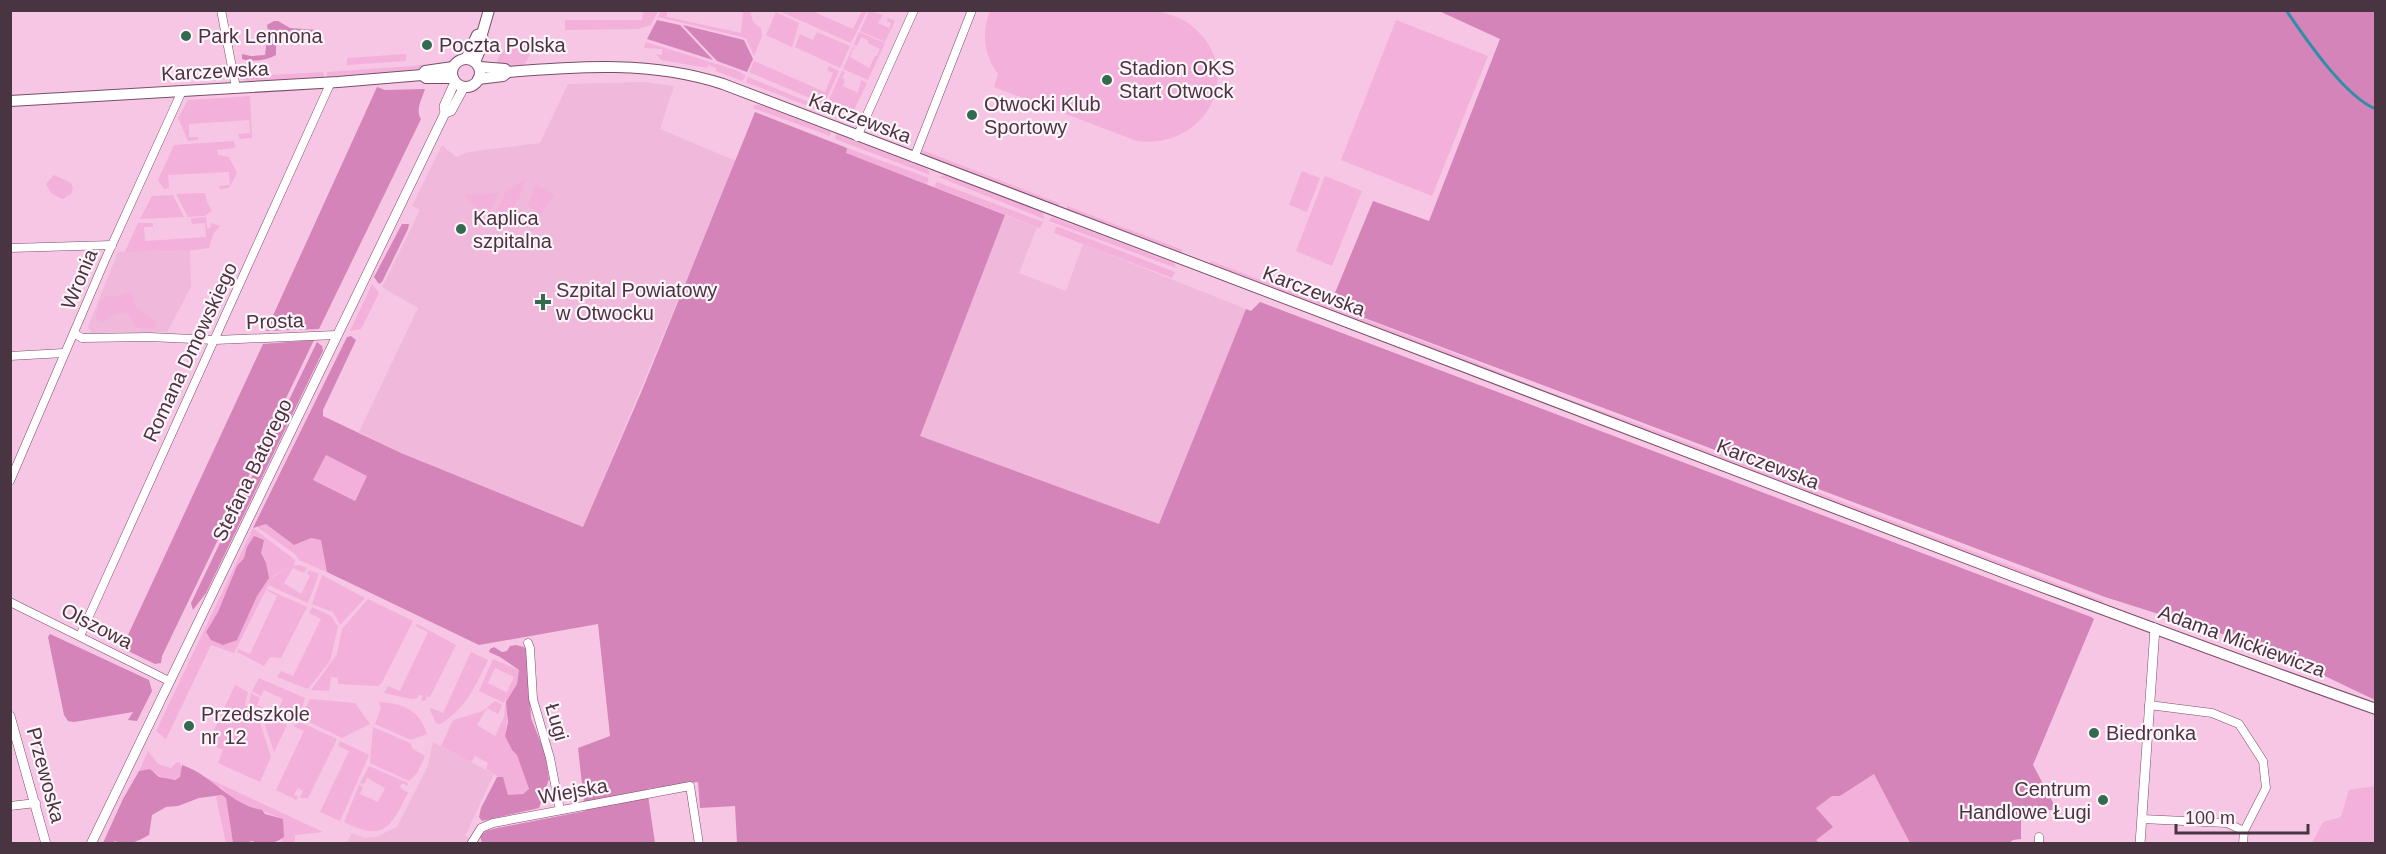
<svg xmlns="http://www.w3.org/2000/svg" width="2386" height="854" font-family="Helvetica,sans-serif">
<rect width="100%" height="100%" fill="#f7c6e4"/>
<g fill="#f0b8db">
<polygon points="645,82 674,86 660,129 736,161 583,527 401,453 359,432 418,308 382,287 420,210 412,206 442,145 456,157 469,152 540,143 568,84"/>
<polygon points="1005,215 1037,227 1019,273 1066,291 1083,244 1246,309 1159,525 919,436"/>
<polygon points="190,251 191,287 167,332 92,333 88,327 118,252"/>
<polygon points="433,742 494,774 465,836 480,843 346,844 352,833 364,838 376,837 397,827 428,766"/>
</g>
<g fill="#f3b0da" fill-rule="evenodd">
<polygon points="643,11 658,11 651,25 638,29 565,30 565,20 642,20"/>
<polygon points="661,11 667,11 667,17 741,33 743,11 750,11 753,22 761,28 762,36 754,56 746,38 658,17"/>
<polygon points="779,11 812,11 853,29 862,11 867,11 851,43"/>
<polygon points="869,11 883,15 878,23 889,28 891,23 887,21 888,18 895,21 885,42 860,31"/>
<path d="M1159 11C1170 15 1183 18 1192 26 1247 71 1207 150 1137 141L994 87 998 74C984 55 981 33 990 11Z"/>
<polygon points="776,12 799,23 792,47 766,35"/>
<polygon points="1396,20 1488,56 1432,196 1341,160"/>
<polygon points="817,32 850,46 840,68 795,47 800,34 813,40"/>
<polygon points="859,32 885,43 868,80 843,69 853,47 856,48 853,49 850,57 869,68 875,56 877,56 880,49 868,43 869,41 861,37 857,46 854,44"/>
<polygon points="646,42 736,70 745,75 745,77 742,81 716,71 716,68 708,65 707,68 661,60 656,54 662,55 662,49 644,48"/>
<path d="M531 43 533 45C524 72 524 67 497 66 498 46 514 45 531 43Z"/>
<polygon points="406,54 406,61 347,65 347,58"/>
<polygon points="754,61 825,92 833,73 827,70 829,66 839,71 824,104 749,72"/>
<polygon points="425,65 429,67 391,73 327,78 327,72"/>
<polygon points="842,71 845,72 842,78 845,79 843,86 858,93 861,80 867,83 852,114 847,114 826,106"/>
<polygon points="323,72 324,77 250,82 240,79 239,77"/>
<polygon points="748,77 823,108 821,111 746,82"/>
<polygon points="250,96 252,138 240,139 238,134 250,133 249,120 189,124 189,137 198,137 198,140 188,141 178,118 188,100"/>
<polygon points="754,105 760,105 831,132 830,136 753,108"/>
<polygon points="836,134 928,169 930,175 835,139"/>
<polygon points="234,141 235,148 217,150 218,155 229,157 237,173 229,188 220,189 219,186 230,185 229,172 168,175 169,188 164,189 158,180 174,145"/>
<polygon points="847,148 929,178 927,184 845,153"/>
<polygon points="922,150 1061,204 1057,206 922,155"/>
<polygon points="1302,171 1320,178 1307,212 1289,205"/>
<polygon points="54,175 71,183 73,189 71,194 62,199 51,193 46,184"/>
<polygon points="945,175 1043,212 1044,219 939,177"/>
<polygon points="1325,176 1362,191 1332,266 1296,251"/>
<path d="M525 180C523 194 509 222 493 219L506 190Z"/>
<polygon points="937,182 1043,222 1040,228 934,187"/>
<polygon points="536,184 554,195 541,215 528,205"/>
<polygon points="500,192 487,216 465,197 466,194 482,195"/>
<polygon points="205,193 207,202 212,211 204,216 188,217 176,194"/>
<polygon points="173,195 184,217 140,219 152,196"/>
<polygon points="1067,206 1183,250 1180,253 1067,212"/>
<polygon points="206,217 207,228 210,228 211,223 220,226 213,234 209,248 187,251 125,252 138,223 153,223 153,227 144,227 145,241 206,237 205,223 192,224 191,218"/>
<polygon points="1052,217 1174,263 1176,268 1049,221"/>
<polygon points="1056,227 1059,227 1175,272 1172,278 1054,233"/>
<polygon points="1211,261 1443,349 1546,391 1638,424 2103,601 2102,603 2014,572 1209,266"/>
<polygon points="372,284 379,293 361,329 350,331"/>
<path d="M126 292 132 294 135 306 156 322 155 329 135 327 127 312 114 314 103 322 96 320C96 312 99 301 107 296L117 297Z"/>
<polygon points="326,455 367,476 354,501 313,480"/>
<polygon points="266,524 294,545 311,538 322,540 327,572 299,560 295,554 257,527"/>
<polygon points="253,528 295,560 294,566 300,565 307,568 304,573 293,568 284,583 301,594 310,576 307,574 309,570 319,574 308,603 268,585 273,577 291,566 273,576 234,653 211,645 166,739 156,731"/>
<polygon points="322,575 365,598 340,625 333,612 312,604"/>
<polygon points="267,589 307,607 281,658 270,657 264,666 237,652 238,649 250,654 277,596 266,590"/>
<polygon points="368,599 413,621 381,684 378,686 338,684 338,678 331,677 329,691 311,690 337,654 342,629"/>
<polygon points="312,607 331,616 338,627 330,661 308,689 277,677 281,671 293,676 321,619 309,613"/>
<polygon points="417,624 456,645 430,697 427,696 425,701 421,700 423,696 419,695 417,698 411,699 384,693 388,686 400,691 428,632 416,626"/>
<path d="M471 652 488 660C476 685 465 710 440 724L436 723 430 710 431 708 443 713Z"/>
<path d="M493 659 519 670 517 683 510 698 505 736 512 750 517 755 529 789C522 795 517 797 508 795 505 780 498 776 486 769L488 763 475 756 471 762 441 746 453 720 483 711 495 701 502 705 498 714 487 708 477 725 495 736 504 717 506 697 504 703 479 691ZM495 668 514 677 506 694V692L488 683Z"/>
<polygon points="259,678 305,698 298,719 290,722 249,703 251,693 260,698 257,705 276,714 283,699 264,690 261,696 252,691"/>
<polygon points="235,685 248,692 245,705 256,710 271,757 260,782 218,763 223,750 208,743"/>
<polygon points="310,699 355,703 370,724 342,738 301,718"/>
<path d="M379 702C402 703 420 710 427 734L411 740 375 724 381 708Z"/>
<polygon points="261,713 287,725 274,752"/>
<polygon points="300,722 337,739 308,798 300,798 303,791 298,788 294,795 298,797 296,800 276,790 304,731 293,726"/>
<polygon points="373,727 410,743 413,749 425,756 417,773 409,781 370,763"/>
<polygon points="340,741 369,755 340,821 320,812 349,751 338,746"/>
<path d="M148 751 158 764 171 768 177 762 180 763 182 769 180 777C168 784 160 776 150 769L139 771Z"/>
<path d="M369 766 408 783V786L402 783 400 787 408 793C390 828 384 842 344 822L359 785 363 787 360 794 378 802 385 788 367 778 364 784 360 783Z"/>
<polygon points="1874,774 1910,843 1819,844 1815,840 1833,827 1816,808 1832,796 1840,796"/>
<polygon points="203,776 323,832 295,835 295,840 293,843 282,842 282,828 278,817 232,799 221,787 216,787"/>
<polygon points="2375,786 2375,843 2312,843 2323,822 2341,817 2349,790"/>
<polygon points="222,795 226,798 233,843 226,843 216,797"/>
</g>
<g fill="#d484b8" fill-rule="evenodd">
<polygon points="1439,11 2375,11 2375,700 2266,648 2105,597 1330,305 1373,201 1429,221 1500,39"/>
<polygon points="657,20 680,25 713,60 647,39"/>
<path d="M274 21H278L290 28 317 30 320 32 319 36 279 37 276 40V55C265 61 251 62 242 59V54L251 56 265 55 268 31 267 25Z"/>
<polygon points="683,25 744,40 753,59 747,72 717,61"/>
<path d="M377 87 385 90 425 89C422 98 415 111 421 119L319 329 266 331Z"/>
<path d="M755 112 847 148 846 153 1005 215 920 436 1159 524 1246 309 1251 311 1260 302 2091 617 2094 619 2033 765 2057 810H2021V839L2013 840 2009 843H1910L1874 774 1840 796H1832L1816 808 1833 827 1816 840 1819 843H737L735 806 700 808 698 782 647 789 655 843H482L480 836 486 831 497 828 585 811 578 748 610 736 598 624 479 645 327 572 321 540 311 538 294 545 266 524 253 528 347 337 351 336 356 340 323 410V416L401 453 583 527 643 388ZM326 455 367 476 355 501 313 480Z"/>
<polygon points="402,224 409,224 408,229 382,282 379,284 374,277"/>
<polygon points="314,340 162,656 161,663 155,664 122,648 263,344"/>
<polygon points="317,342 322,346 323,351 206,593 193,610 191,603"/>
<polygon points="254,536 264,540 261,553 266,563 269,578 257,596 237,640 223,645 211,640 206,632 218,612 237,566 244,558 247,547"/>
<polygon points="50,634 149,680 152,691 137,721 128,720 133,712 74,722 68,721 64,715 48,637"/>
<polygon points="516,645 524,647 527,651 531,718 545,753 549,779 539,808 482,821 479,817 481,808 497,777 503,777 508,795 523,794 529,789 517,755 512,750 505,736 508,722 506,702 517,684 519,670 500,657 489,652 490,649 494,647 502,652 507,651 510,646"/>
<path d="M182 765C212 775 229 804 262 810L265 814 283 819 284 837C276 844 261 845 252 841L245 843H233L226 798 222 795 199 798 178 806 166 807 152 815 149 835C139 841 126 847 115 841L112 843H103L123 799 139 771 150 769 159 777 175 780 180 777Z"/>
</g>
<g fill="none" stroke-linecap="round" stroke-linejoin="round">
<path stroke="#308ea9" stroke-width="3" d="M2286 10C2305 38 2345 97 2376 109"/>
<defs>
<g id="minor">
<polyline points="221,10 236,88"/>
<polyline points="857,137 914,10"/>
<polyline points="914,158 972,10"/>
<polyline points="10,248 112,245"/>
<polyline points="74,333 82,338 149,337 215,340 336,335"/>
<polyline points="10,356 64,353"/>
<polyline points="10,481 105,260 182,91"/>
<polyline points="10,602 169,681"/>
<polyline points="80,636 331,82"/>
<polyline points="528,643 530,648 533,699 550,758 560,810"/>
<polyline points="2149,705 2212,713 2239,724 2263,761 2266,788 2244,831 2243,844"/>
<polyline points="10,806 36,803"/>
<polyline points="2142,819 2227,823 2244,831"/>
<polyline points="2039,837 2039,844"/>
<polyline points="471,844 481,828 493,823 690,786 699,844"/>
</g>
<g id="tertiary">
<polyline points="445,113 451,111 464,87"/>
<polyline points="10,716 46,844"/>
<polyline points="91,844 445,113 444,106 455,82"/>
<polyline points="2140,844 2155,628"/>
</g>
<g id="secondary">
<polyline points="466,59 477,35 482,34"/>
<circle cx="466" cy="73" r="14"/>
<polyline points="475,62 483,43 482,34 489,10"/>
<polyline points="479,67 505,69 508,72"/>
<polyline points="422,75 426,78 453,78"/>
<path d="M478 79 503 76 508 72C581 66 652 61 723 84L2013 576C2134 621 2254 666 2376 709"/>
<polyline points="10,101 338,82 422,75 425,71 453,67"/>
</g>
</defs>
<use href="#minor" stroke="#794e69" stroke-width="9"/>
<use href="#tertiary" stroke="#794e69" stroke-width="10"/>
<use href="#secondary" stroke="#794e69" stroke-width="12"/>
<use href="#minor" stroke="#fff" stroke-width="8"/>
<use href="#tertiary" stroke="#fff" stroke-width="9"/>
<use href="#secondary" stroke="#fff" stroke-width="10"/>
</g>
<g fill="#346a50" stroke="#fff4fa" stroke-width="2">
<circle cx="186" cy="36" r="6"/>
<circle cx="427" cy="45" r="6"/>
<circle cx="1107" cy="80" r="6"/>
<circle cx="972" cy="115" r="6"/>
<circle cx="461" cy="229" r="6"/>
<path d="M540 293h6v6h6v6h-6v6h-6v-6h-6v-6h6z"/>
<circle cx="189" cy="726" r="6"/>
<circle cx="2094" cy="733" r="6"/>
<circle cx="2103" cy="800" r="6"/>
</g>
<g text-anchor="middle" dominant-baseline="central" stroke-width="4.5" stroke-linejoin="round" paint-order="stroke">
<g font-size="20" fill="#483541" stroke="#fff4fa" text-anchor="start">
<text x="198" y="36">Park Lennona</text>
<text x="439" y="45">Poczta Polska</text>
<text x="1119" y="68">Stadion OKS<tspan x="1119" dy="23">Start Otwock</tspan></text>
<text x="984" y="104">Otwocki Klub<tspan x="984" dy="23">Sportowy</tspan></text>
<text x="473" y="218">Kaplica<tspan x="473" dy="23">szpitalna</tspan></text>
<text x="556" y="290">Szpital Powiatowy<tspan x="556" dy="23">w Otwocku</tspan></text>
<text x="201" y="714">Przedszkole<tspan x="201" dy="23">nr 12</tspan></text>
<text x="2106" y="733">Biedronka</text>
<text x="2091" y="789" text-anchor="end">Centrum<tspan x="2091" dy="23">Handlowe Ługi</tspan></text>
</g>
<g font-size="20" fill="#483541" stroke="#fff4fa">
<text transform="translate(215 71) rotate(-3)">Karczewska</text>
<text transform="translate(860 118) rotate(21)">Karczewska</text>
<text transform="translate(79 279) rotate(-67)">Wronia</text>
<text transform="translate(1314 291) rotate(21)">Karczewska</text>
<text transform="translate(275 321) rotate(-2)">Prosta</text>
<text transform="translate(190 352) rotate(-65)">Romana Dmowskiego</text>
<text transform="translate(1768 464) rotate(21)">Karczewska</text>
<text transform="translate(252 470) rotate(-64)">Stefana Batorego</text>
<text transform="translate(97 626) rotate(27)">Olszowa</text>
<text transform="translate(2242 641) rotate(20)">Adama Mickiewicza</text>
<text transform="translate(557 722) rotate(74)">Ługi</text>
<text transform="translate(46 775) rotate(75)">Przewoska</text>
<text transform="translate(573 791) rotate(-10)">Wiejska</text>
</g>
</g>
<rect width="2386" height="854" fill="none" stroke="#483541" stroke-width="24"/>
<path d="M2176 824v9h132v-9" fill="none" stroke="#483541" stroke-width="3"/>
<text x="2185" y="824" font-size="18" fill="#483541" stroke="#fff4fa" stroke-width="4.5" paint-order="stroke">100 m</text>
</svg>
